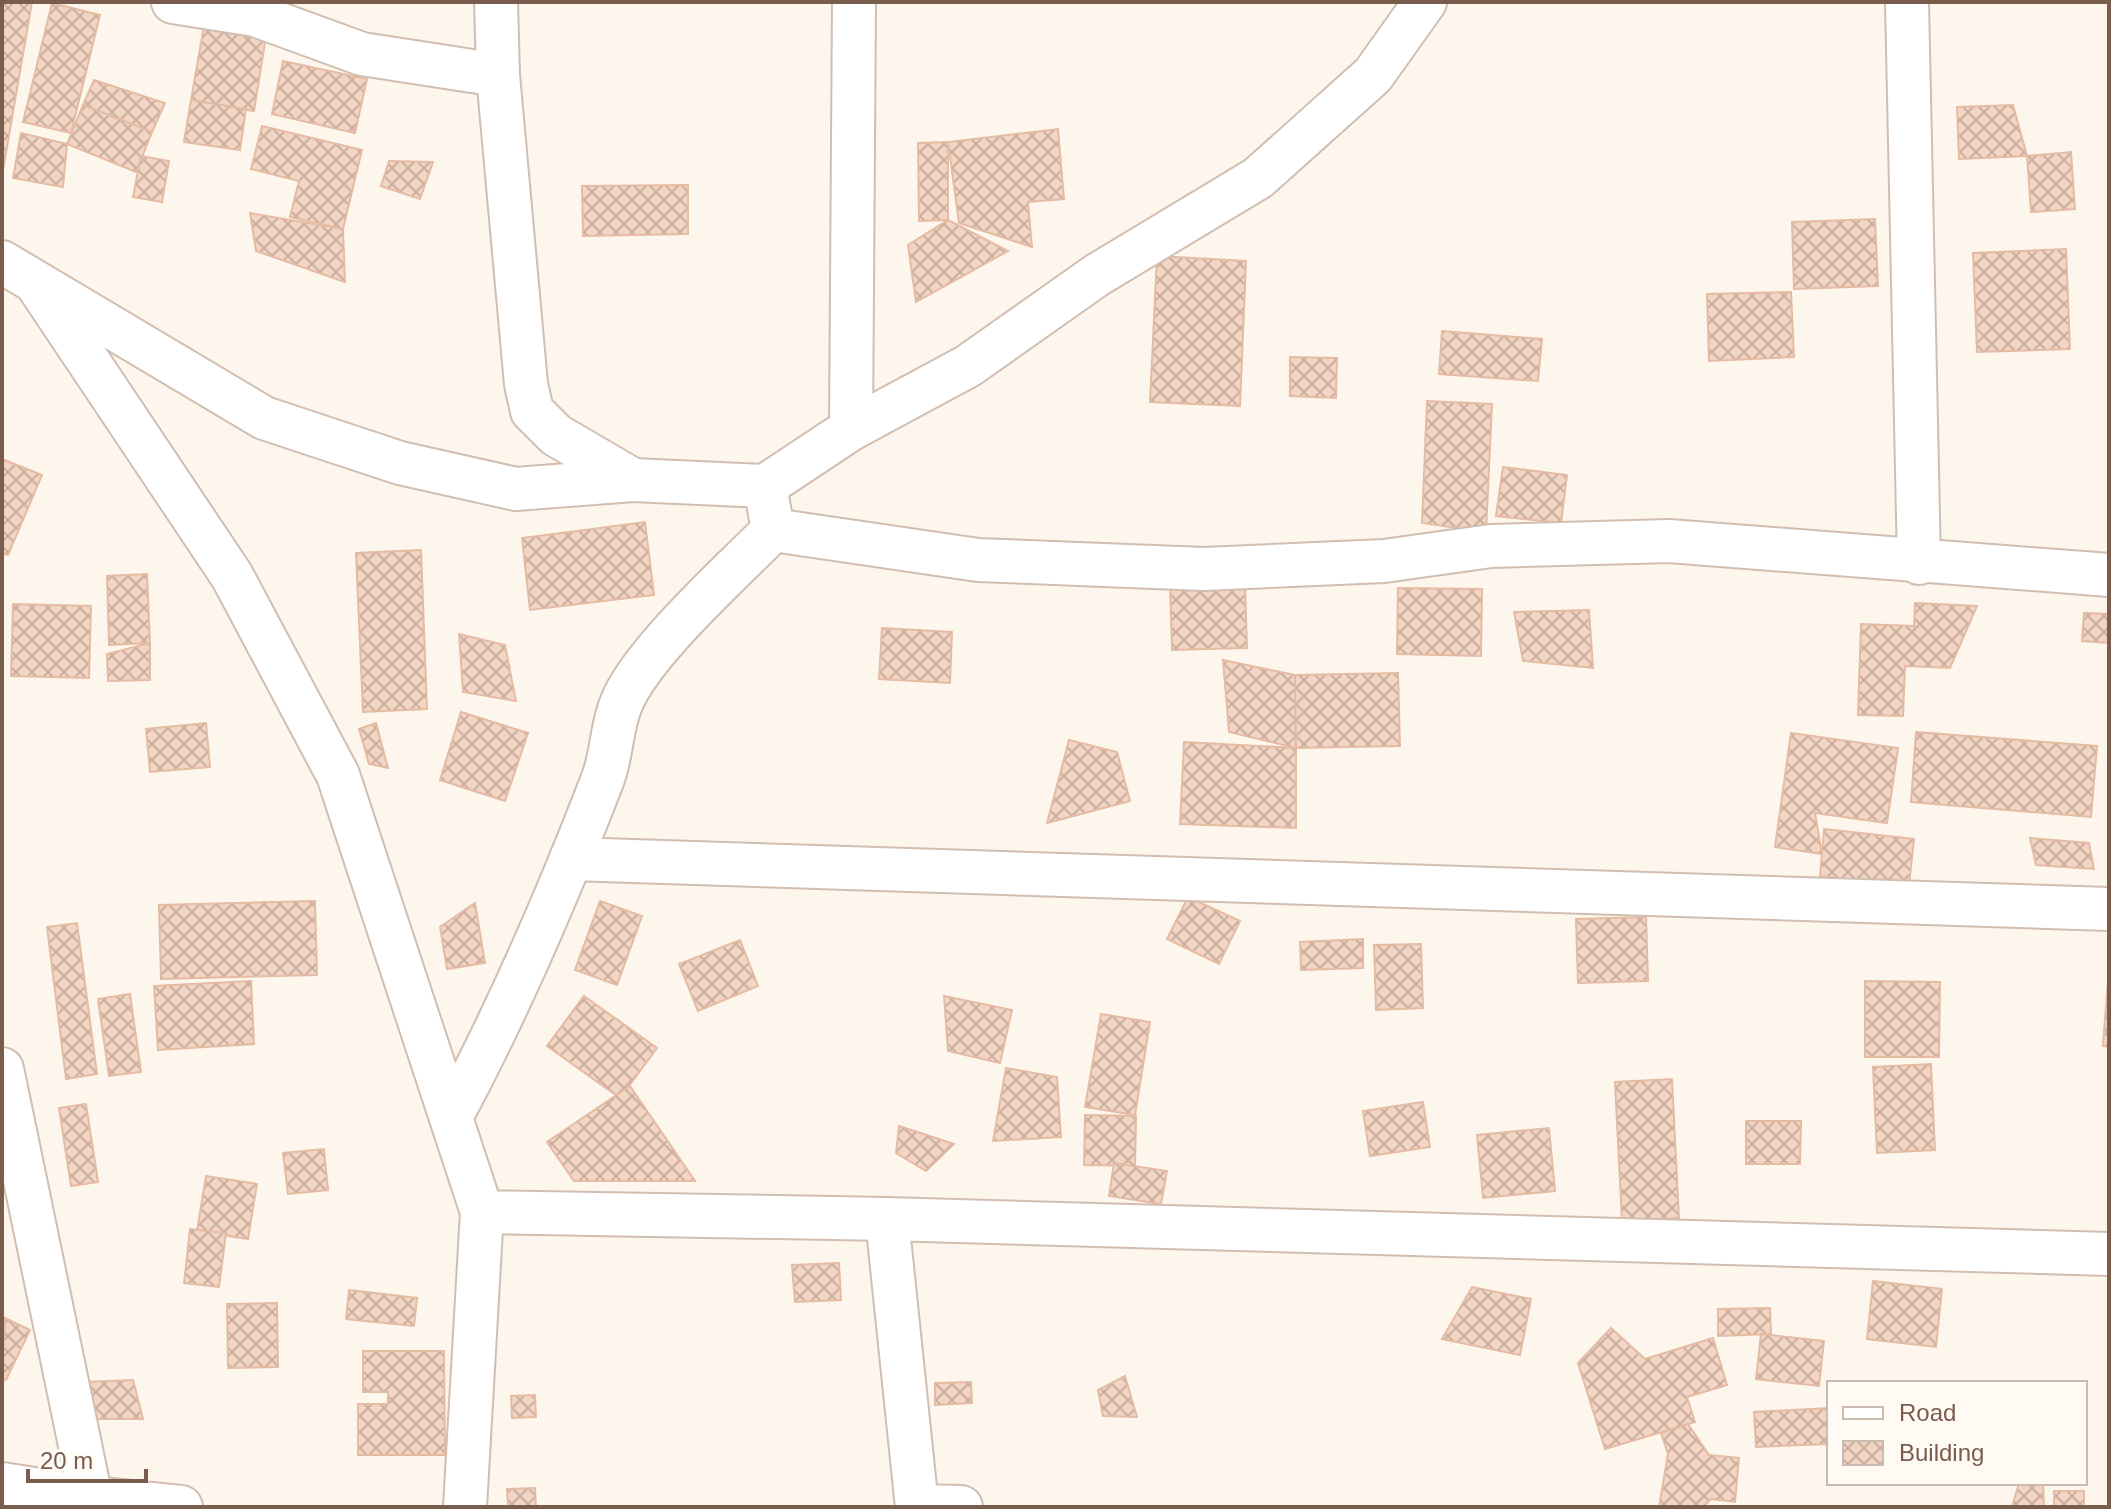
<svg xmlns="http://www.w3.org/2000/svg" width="2111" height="1509" font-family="Arial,sans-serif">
<defs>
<pattern id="building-cross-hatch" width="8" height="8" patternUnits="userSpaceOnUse" patternTransform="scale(2)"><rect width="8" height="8" fill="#f3d5c3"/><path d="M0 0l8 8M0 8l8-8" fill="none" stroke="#cab0a1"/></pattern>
</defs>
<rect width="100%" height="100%" fill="#fdf6ec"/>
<g fill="url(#building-cross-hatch)" stroke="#e6bba3" stroke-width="2">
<polygon points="2,2 32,2 2,176"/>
<polygon points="52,3 100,15 71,133 23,122"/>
<polygon points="204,26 266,36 254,111 191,100"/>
<polygon points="283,61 367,79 355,133 272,114"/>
<polygon points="94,80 165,103 152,132 83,105"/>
<polygon points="191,100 246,109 240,150 184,142"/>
<polygon points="83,105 152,132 136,172 67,144"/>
<polygon points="2013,105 2027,156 1959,159 1957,107"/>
<polygon points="262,126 362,150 343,229 290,217 299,181 251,169"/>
<polygon points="1058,129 1064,199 1028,202 1032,247 959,223 948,142"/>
<polygon points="21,133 67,144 63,187 13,178"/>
<polygon points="948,142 948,220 919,221 918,143"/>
<polygon points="2071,152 2075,209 2031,212 2027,156"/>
<polygon points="141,156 169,161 162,202 133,197"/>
<polygon points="389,161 433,162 420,199 381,186"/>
<polygon points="688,185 688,234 583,236 582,186"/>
<polygon points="250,213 343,229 345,282 256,251"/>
<polygon points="1875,219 1878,286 1794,289 1792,222"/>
<polygon points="948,220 1008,251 916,302 908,245"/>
<polygon points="2066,249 2070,349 1977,352 1973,253"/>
<polygon points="1157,256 1246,261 1240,406 1150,402"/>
<polygon points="1791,292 1794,357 1709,361 1707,294"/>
<polygon points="1442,331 1542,339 1538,381 1439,374"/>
<polygon points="1290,357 1337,358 1336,398 1290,396"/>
<polygon points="1427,401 1492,404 1486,532 1422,523"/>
<polygon points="2,459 42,475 8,555 2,553"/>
<polygon points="1503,467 1567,475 1561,523 1496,516"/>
<polygon points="645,522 654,595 530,610 522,538"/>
<polygon points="421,550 427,709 363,712 356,553"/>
<polygon points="147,574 150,643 109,645 107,576"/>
<polygon points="1245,584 1247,648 1172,650 1170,586"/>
<polygon points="1398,588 1482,589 1481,656 1397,654"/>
<polygon points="1915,603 1977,606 1950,668 1905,666 1903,716 1858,715 1861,624 1914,626"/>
<polygon points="13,604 91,606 89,678 11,676"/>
<polygon points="1589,610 1593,668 1523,661 1514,612"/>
<polygon points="2084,613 2109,614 2109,643 2082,641"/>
<polygon points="882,628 952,632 950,683 879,679"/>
<polygon points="459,634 505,645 516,701 463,692"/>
<polygon points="150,643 150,680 108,681 107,654"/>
<polygon points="1223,660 1295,675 1296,748 1229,732"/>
<polygon points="1398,673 1400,746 1296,748 1295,675"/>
<polygon points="461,712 528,733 505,801 440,780"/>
<polygon points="206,723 210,767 150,772 146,729"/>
<polygon points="376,723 388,768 369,764 359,729"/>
<polygon points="1916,732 2097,746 2091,817 1911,802"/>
<polygon points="1791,733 1898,748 1887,823 1815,813 1822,854 1775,847"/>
<polygon points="1069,740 1117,752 1130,801 1047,823"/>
<polygon points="1184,742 1296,748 1296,828 1180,824"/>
<polygon points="1824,829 1914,839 1909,886 1820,876"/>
<polygon points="2030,838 2089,843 2094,869 2036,865"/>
<polygon points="1188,897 1240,921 1219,964 1167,939"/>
<polygon points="315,901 317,975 161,979 159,905"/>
<polygon points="600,901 642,916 617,985 575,970"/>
<polygon points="475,903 485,963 447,969 440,927"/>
<polygon points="1646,917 1648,981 1578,983 1576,919"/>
<polygon points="77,923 97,1074 66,1079 47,927"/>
<polygon points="1363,939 1363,968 1301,970 1300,942"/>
<polygon points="740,940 758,986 698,1011 679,964"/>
<polygon points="1421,944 1423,1008 1376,1010 1374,945"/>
<polygon points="2108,979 2109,979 2109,1047 2103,1046"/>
<polygon points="251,981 254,1044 158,1050 154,986"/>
<polygon points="1865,981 1940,982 1939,1057 1865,1057"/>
<polygon points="130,994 141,1072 109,1076 98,999"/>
<polygon points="584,996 657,1048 620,1098 547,1046"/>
<polygon points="944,996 1012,1010 1000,1063 948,1051"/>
<polygon points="1101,1014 1150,1022 1135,1115 1085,1107"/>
<polygon points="1931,1064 1935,1150 1877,1153 1873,1067"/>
<polygon points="1006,1068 1057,1077 1061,1137 993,1141"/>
<polygon points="1672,1079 1679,1218 1622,1221 1615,1082"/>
<polygon points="630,1086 695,1181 574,1181 547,1142"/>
<polygon points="1423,1102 1430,1147 1370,1156 1363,1111"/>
<polygon points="86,1104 98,1182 71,1186 59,1108"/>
<polygon points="1085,1115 1136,1116 1135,1166 1084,1165"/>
<polygon points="1746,1121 1801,1121 1800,1164 1746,1164"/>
<polygon points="899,1126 954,1144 926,1171 896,1153"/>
<polygon points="1549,1128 1555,1191 1483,1198 1477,1135"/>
<polygon points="324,1149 328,1190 288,1194 283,1153"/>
<polygon points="1114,1163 1167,1171 1161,1204 1109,1196"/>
<polygon points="206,1176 257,1184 248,1239 197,1231"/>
<polygon points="190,1229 226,1233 219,1287 184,1283"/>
<polygon points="839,1263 841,1300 795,1302 792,1265"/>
<polygon points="1873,1281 1942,1289 1936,1347 1867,1339"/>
<polygon points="1472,1287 1531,1299 1520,1355 1442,1339"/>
<polygon points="349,1290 417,1298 414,1326 346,1319"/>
<polygon points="277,1303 278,1367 228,1368 227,1304"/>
<polygon points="1770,1308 1771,1334 1718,1336 1718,1309"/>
<polygon points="5,1318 30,1330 6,1380 2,1378"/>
<polygon points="1611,1328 1645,1359 1713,1338 1727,1385 1687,1397 1695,1422 1605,1449 1578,1363"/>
<polygon points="1761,1334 1824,1341 1819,1386 1756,1379"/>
<polygon points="363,1351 444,1351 445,1455 358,1455 358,1404 388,1404 388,1392 363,1392"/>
<polygon points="1125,1376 1137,1417 1103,1416 1098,1390"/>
<polygon points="133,1380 143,1419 94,1419 85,1382"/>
<polygon points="971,1382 972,1403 935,1405 935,1383"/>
<polygon points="535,1395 536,1417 512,1418 511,1396"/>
<polygon points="1829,1408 1829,1444 1756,1447 1754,1412"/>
<polygon points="1688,1424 1709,1455 1739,1458 1735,1502 1711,1499 1703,1507 1659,1507 1668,1454 1661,1433"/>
<polygon points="2019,1483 2043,1483 2044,1507 2012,1507"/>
<polygon points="535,1488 536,1507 508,1507 507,1489"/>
<rect x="2054" y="1491" width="30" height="16"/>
</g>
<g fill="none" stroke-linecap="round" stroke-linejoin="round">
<defs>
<g id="minor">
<polyline points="173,2 255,15 362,54 498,75"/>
<polyline points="496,2 498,75 526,384 532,411 556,435 633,480"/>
<polyline points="1907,2 1919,563"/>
<polyline points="2,262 264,418 400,463 516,489 633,480 765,486"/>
<polyline points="36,283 232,576 338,775 482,1212 887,1219 2109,1254"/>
<polyline points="851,429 854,2"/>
<polyline points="773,530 978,560 1204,569 1384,561 1491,546 1669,541 2109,575"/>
<polyline points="571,859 2109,909"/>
<polyline points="2,1069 91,1498"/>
<path d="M452 1115C510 1007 558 895 602 781 612 757 611 728 621 704 641 653 732 572 773 530L765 486 851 429 968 366 1097 275 1258 178 1373 75 1425 2"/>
<polyline points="887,1219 917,1507"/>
<polyline points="2,1484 91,1498 181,1507"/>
<polyline points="917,1506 961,1507"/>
<polyline points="465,1507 482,1212"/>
</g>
</defs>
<use href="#minor" stroke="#d1beb0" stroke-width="46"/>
<use href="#minor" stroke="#fff" stroke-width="42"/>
</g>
<rect width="2111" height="1509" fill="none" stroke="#7a5c4d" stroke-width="8"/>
<rect x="1827" y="1381" width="260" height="104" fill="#fffaf3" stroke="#cabbb1" stroke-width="2"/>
<rect x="1843" y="1407" width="40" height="12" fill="#ffffff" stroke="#cabbb1" stroke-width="2"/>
<text x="1899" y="1421" font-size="24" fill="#7a5c4d">Road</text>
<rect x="1843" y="1441" width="40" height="24" fill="url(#building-cross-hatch)" stroke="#cabbb1" stroke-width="2"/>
<text x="1899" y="1461" font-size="24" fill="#7a5c4d">Building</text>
<path d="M28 1469v12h118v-12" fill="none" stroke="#7a5c4d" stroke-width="4"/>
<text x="40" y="1469" font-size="24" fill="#7a5c4d" stroke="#fffaf3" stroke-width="6" paint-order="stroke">20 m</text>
</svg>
